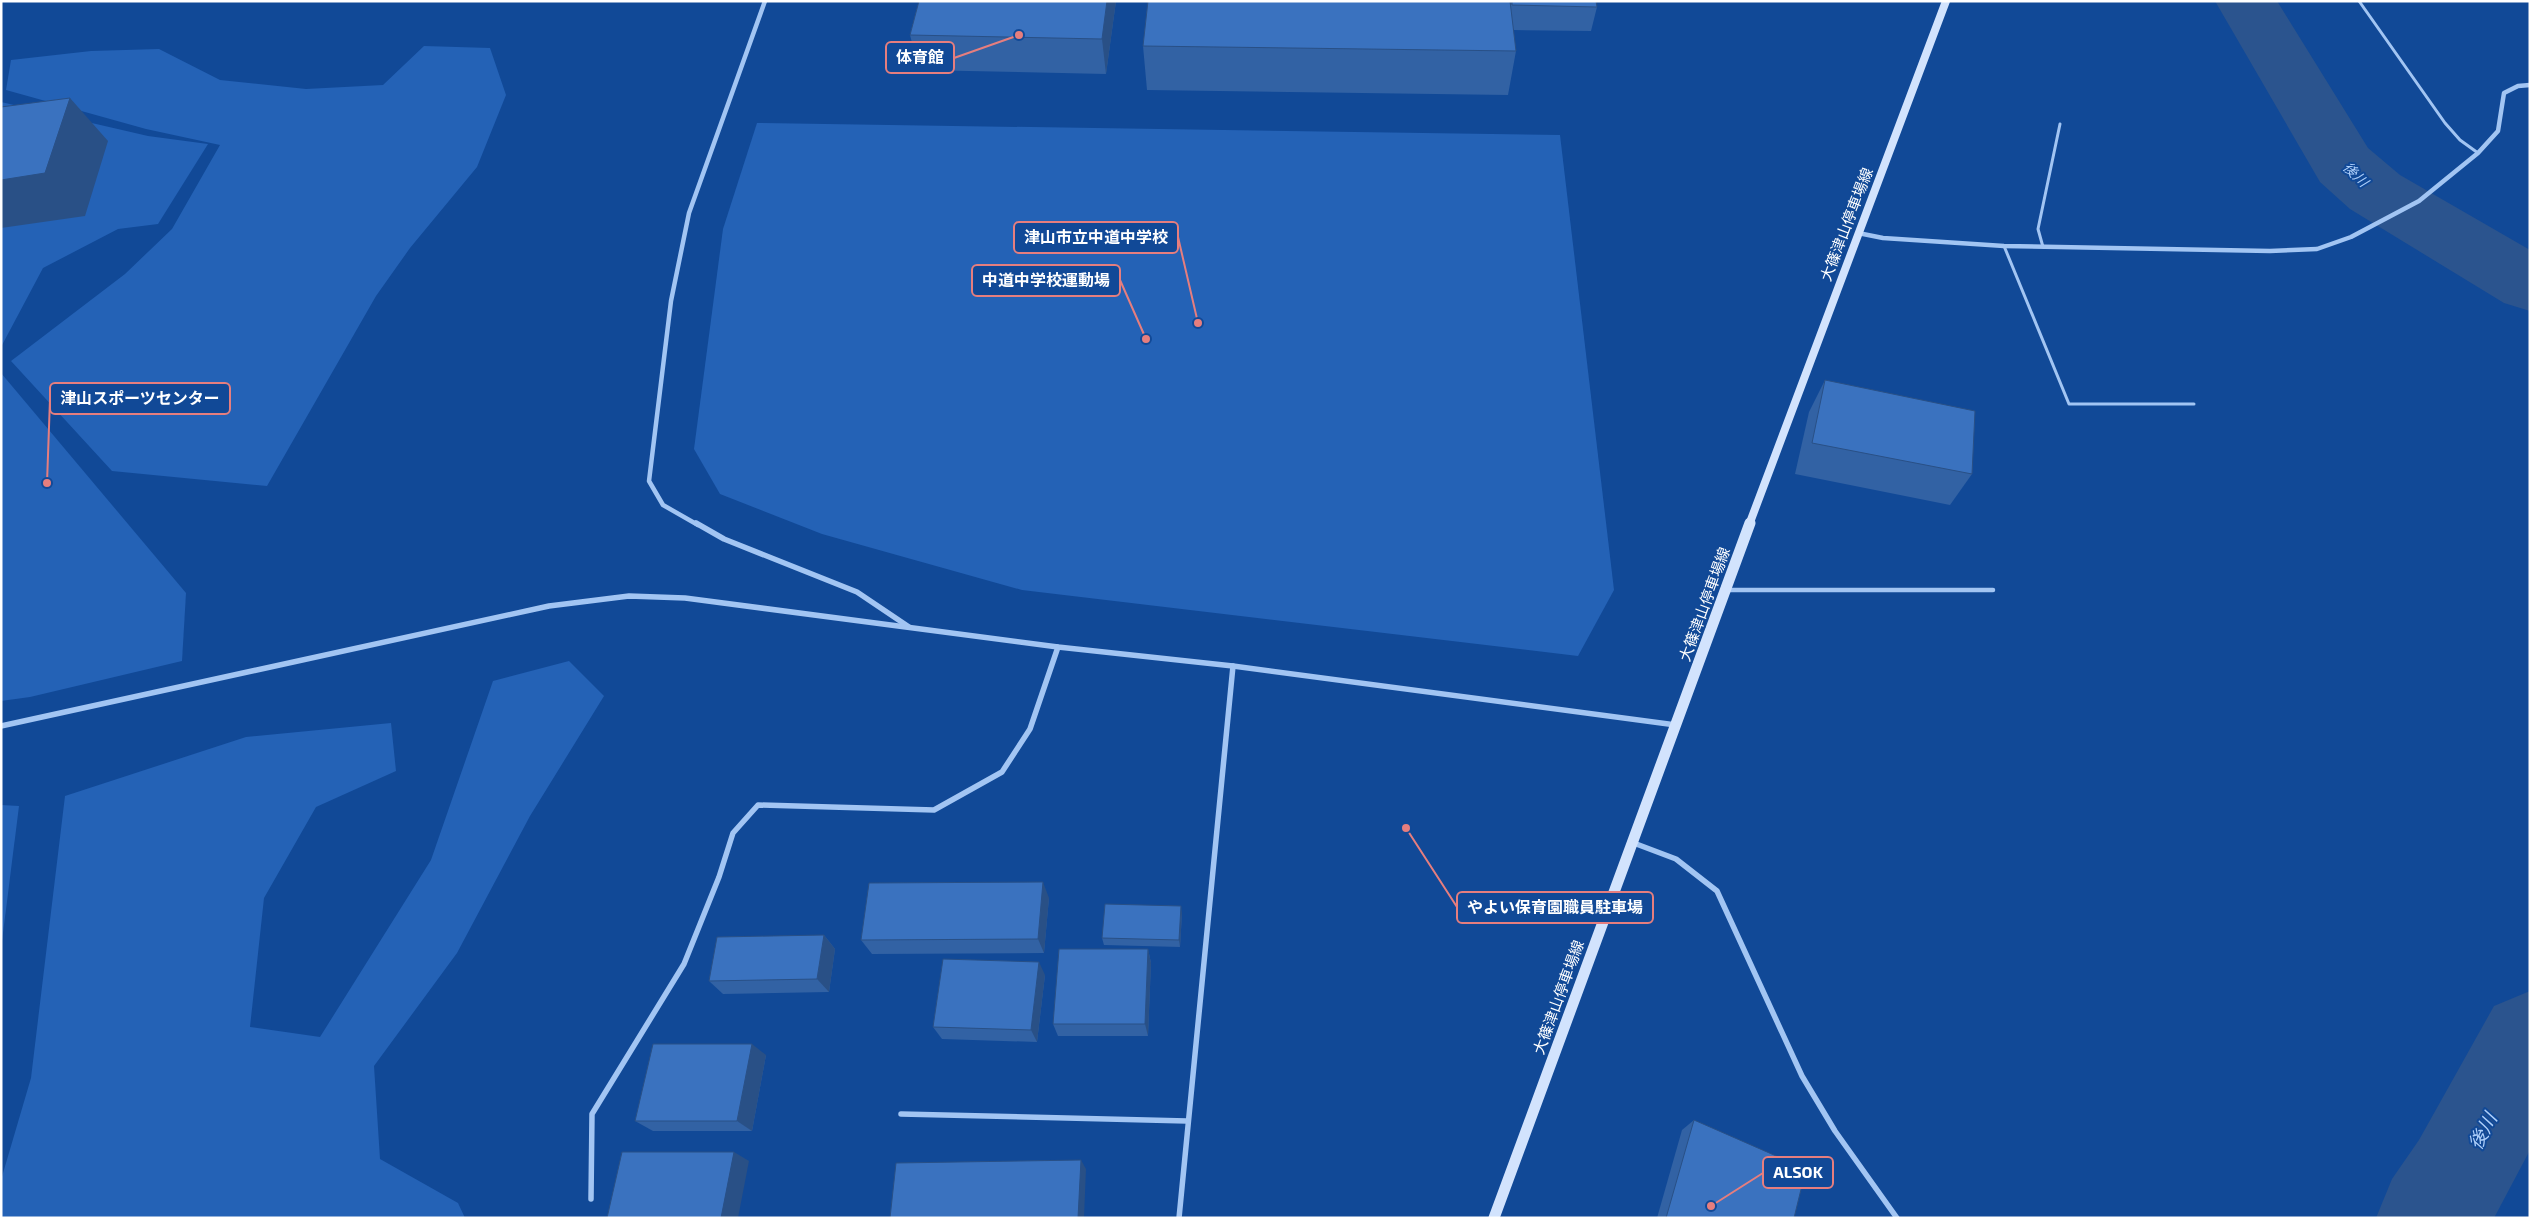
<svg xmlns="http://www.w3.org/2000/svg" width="2531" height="1219" font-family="'Exo 2','Noto Sans JP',sans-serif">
<rect width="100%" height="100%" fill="#114997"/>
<g fill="#2462b6">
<polygon points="424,46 490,48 506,95 477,167 410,248 376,296 267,486 112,471 11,361 125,274 172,229 220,145 146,129 6,90 11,60 91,51 159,49 220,80 306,89 383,85"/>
<polygon points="1,102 148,136 208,144 158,224 118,229 43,268 1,347"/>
<polygon points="757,123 1560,135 1614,590 1578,656 1022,590 822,534 720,494 694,449 723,229"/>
<polygon points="1,373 186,593 182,661 30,697 1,701"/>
<polygon points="569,661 604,696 530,816 457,953 374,1066 380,1159 458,1203 465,1218 1,1218 1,1180 31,1078 65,796 246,737 391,723 396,771 316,807 264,898 250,1027 320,1037 431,860 493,681"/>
<polygon points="1,805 19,806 1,949"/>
</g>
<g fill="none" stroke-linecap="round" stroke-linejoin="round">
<g fill="#2b548e" fill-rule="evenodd">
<polygon points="2215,1 2277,1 2368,148 2400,175 2530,250 2530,311 2504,303 2350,209 2320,182"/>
<polygon points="2530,991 2530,1150 2494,1218 2376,1218 2392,1179 2419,1140 2494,1006"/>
</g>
<g stroke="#a2c5f3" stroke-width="3">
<polyline points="2359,1 2445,123 2460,140 2478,153"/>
<polyline points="2004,246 2069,404 2194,404"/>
<polyline points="2043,247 2038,229 2060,124"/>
</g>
<polyline stroke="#a2c5f3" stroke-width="4.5" points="1726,590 1993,590"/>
<g stroke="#a2c5f3" stroke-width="4.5">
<polyline points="1858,233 1883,238 2004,246 2270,251 2317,249 2351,237 2419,201 2478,153 2498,131 2504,93 2518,86 2530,85"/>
<polyline points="698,525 663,505 649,481 671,301 689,213 765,1"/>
</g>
<g stroke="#a2c5f3" stroke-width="5.5">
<polyline points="696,523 724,539 857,592 909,627"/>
<polyline points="1,726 549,606 629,596 685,598 1058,647 1233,666 1676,725"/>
<polyline points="1631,842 1676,859 1717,891 1802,1076 1835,1131 1897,1218"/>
<polyline points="901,1114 1187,1121"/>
<polyline points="591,1199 592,1114 684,964 719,877 733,833 758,805 934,810 1002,772 1030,729 1058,647"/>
<polyline points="1179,1218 1233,666"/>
</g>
<polyline stroke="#d2e3fd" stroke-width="8" points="1749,525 1946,1"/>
<polyline stroke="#d2e3fd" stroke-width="11" points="1494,1218 1750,523"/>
</g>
<g fill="#3262a4">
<polygon points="919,1 1116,1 1106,74 919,70 910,35"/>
<polygon points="1148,1 1596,1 1597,7 1591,31 1513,30 1516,51 1508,95 1147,90 1143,46"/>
<polygon points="1825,380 1972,474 1950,505 1795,474 1809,412"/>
<polygon points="1049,898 1044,953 872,954 861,940"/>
<polygon points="1182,913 1180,947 1104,945 1102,938"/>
<polygon points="824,935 835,949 829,992 723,994 709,981"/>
<polygon points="1148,949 1151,963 1148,1036 1058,1036 1053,1024"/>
<polygon points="1045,975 1037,1042 942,1039 933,1027"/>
<polygon points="766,1055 752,1131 653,1131 635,1121"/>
<polygon points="1694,1120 1794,1218 1657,1218 1682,1130"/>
</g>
<g fill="#295086">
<polygon points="1107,1 1116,1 1106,74 1102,39"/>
<polygon points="70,98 108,141 85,216 1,228 1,180"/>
<polygon points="1043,882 1049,898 1044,953 1038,939"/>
<polygon points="1181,906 1182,913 1180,947 1179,940"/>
<polygon points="824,935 835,949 829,992 817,979"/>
<polygon points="1148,949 1151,963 1148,1036 1145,1024"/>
<polygon points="1039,962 1045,975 1037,1042 1031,1030"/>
<polygon points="752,1044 766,1055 752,1131 737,1121"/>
<polygon points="734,1152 749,1161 738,1218 721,1218"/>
<polygon points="1081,1160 1086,1169 1084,1218 1078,1218"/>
</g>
<g fill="#3a72bf" stroke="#295086">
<polygon points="919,1 1107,1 1102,39 910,35"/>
<polygon points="1148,1 1510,1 1516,51 1143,46"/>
<polygon points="1512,1 1596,1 1597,7 1512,5"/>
<polygon points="70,98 45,173 1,180 1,107"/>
<polygon points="1825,380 1975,411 1972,474 1812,443"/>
<polygon points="1043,882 1038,939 861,940 869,883"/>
<polygon points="1105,904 1181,906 1179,940 1102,938"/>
<polygon points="824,935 817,979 709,981 717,937"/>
<polygon points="1059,949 1148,949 1145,1024 1053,1024"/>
<polygon points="943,959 1039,962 1031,1030 933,1027"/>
<polygon points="653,1044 752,1044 737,1121 635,1121"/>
<polygon points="1694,1120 1806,1169 1794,1218 1666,1218"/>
<polygon points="622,1152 734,1152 721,1218 607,1218"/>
<polygon points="1081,1160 1078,1218 890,1218 896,1163"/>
</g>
<g text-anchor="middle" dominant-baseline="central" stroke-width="4" stroke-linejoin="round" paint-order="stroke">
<g font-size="14" font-style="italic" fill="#aecffa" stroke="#114997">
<text transform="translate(2356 174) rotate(44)">後川</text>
</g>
<g font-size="15" fill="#fff" stroke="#114997">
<text transform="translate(1846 224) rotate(-69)">大篠津山停車場線</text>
<text transform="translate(1704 604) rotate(-70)">大篠津山停車場線</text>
<text transform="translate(1558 997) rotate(-70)">大篠津山停車場線</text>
</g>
<g font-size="19" font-style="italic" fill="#aecffa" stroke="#114997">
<text transform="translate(2482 1131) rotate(-62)">後川</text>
</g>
</g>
<path fill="none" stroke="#e67e7e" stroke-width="2" d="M1019 35L954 58M1198 323L1178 237M1146 339L1120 280M47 483L50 399M1406 828L1457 907M1711 1206L1763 1173"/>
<g fill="#e67e7e" stroke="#114997" stroke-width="2">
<circle cx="1019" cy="35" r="5"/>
<circle cx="1198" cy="323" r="5"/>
<circle cx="1146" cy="339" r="5"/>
<circle cx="47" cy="483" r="5"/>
<circle cx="1406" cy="828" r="5"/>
<circle cx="1711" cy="1206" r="5"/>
</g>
<g fill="#114997" stroke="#e67e7e" stroke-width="2">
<rect x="886" y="42" width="68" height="31" rx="5"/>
<rect x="1014" y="222" width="164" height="31" rx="5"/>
<rect x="972" y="265" width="148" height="31" rx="5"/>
<rect x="50" y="383" width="180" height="31" rx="5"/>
<rect x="1457" y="892" width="196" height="31" rx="5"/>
<rect x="1763" y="1157" width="70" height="31" rx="5"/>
</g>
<g font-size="16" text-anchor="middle" font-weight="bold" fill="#fff">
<text x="920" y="63">体育館</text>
<text x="1096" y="243">津山市立中道中学校</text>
<text x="1046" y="286">中道中学校運動場</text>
<text x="140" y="404">津山スポーツセンター</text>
<text x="1555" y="913">やよい保育園職員駐車場</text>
<text x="1798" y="1178">ALSOK</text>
</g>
<rect width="2531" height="1219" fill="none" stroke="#ffffff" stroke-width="5"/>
</svg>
